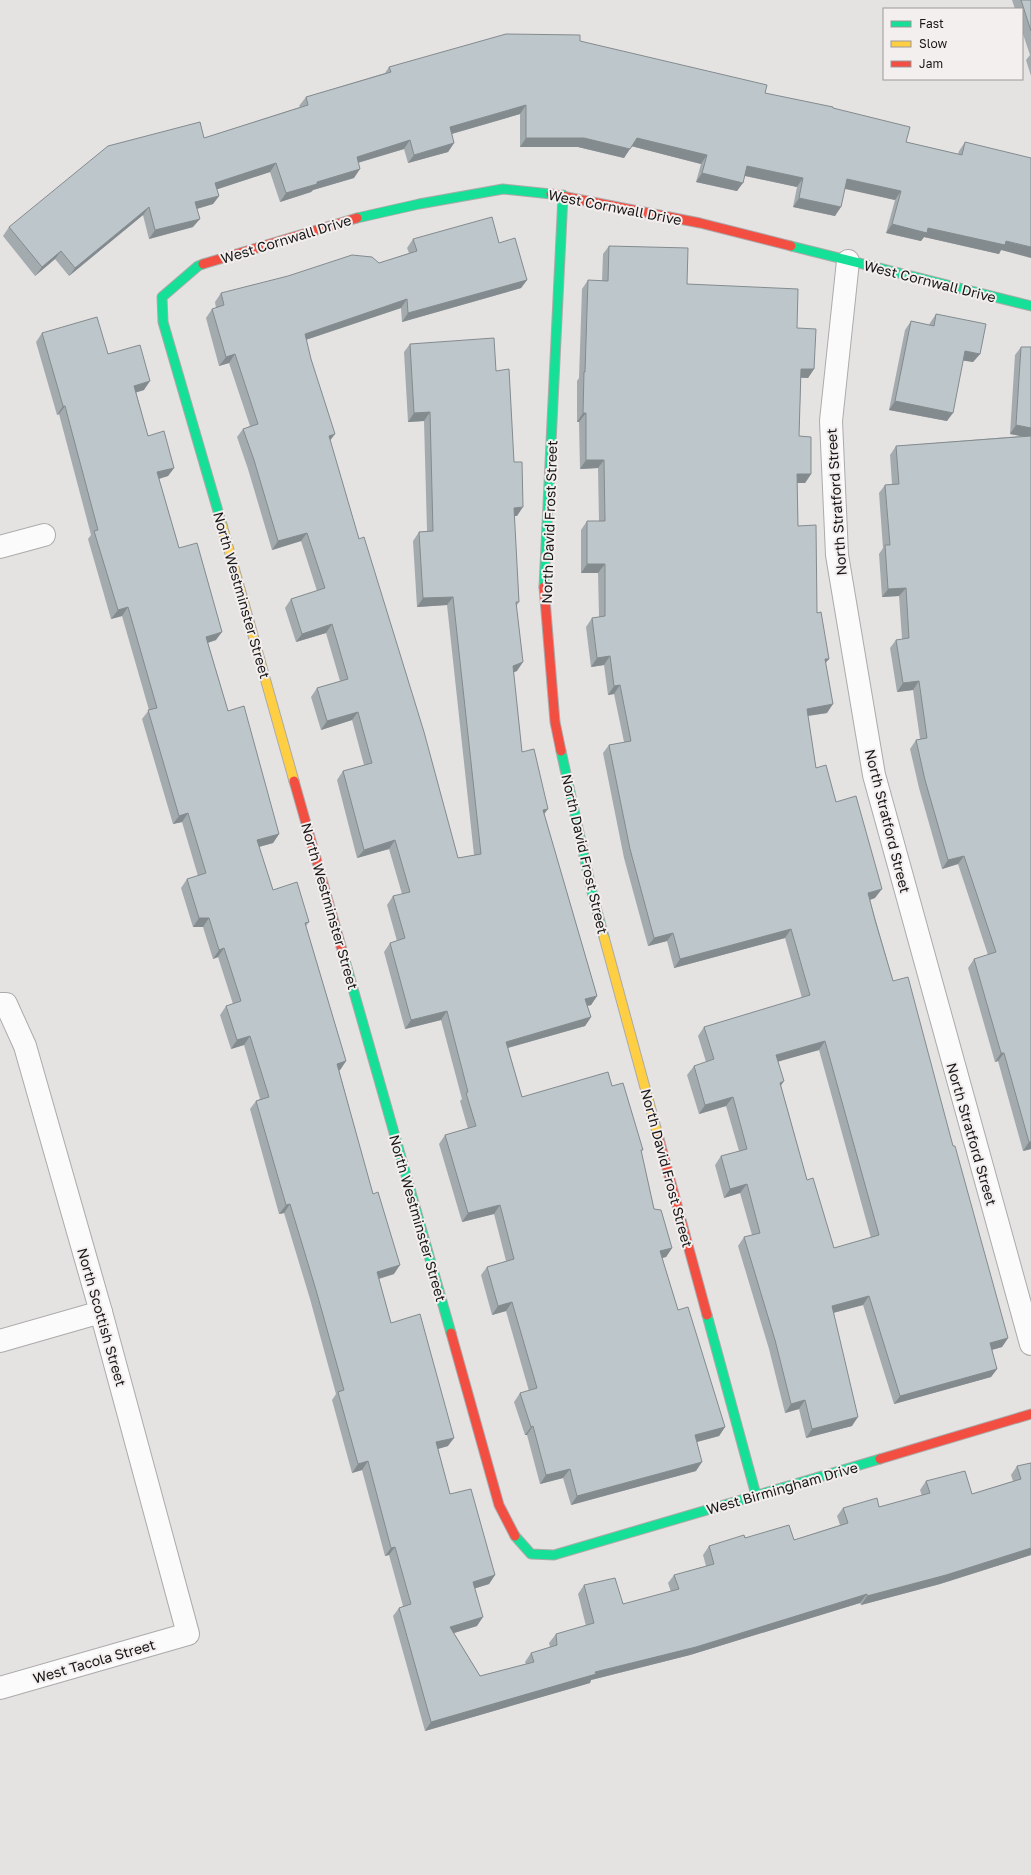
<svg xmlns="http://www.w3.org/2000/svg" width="1031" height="1875" font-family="'Golos Text',sans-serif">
<rect width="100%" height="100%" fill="#e5e2e2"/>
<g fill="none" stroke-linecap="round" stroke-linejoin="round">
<defs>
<g id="street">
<polyline points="848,261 831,421 837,555 874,775 1031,1344"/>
<polyline points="0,547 44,535"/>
<polyline points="0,1004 6,1004 25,1046 101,1312 188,1634 0,1688"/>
<polyline points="0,1341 101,1312"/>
</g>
<g id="fast">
<polyline points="357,218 419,204 503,189 551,194"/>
<polyline points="791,246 1031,306"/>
<polyline points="203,264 198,266 162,297 163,322 222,525"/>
<polyline points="544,587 563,195"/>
<polyline points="561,751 592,892 604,937"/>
<polyline points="344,957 451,1333"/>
<polyline points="707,1315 756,1495"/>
<polyline points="515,1536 531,1554 554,1555 880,1459"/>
</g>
<g id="slow">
<polyline points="222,525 294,781"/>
<polyline points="604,937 659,1139"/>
</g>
<g id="jam">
<polyline points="551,194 700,223 791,246"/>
<polyline points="203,264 357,218"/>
<polyline points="544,587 555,722 561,751"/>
<polyline points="294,781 344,957"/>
<polyline points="659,1139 707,1315"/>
<polyline points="451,1333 499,1505 515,1536"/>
<polyline points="880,1459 1031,1414"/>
</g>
</defs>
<use href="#street" stroke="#acaaaa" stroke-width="24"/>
<use href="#fast" stroke="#acaaaa" stroke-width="11"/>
<use href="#slow" stroke="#acaaaa" stroke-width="11"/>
<use href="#jam" stroke="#acaaaa" stroke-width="11"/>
<use href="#street" stroke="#fbfbfb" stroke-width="22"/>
<use href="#fast" stroke="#16e098" stroke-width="9"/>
<use href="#slow" stroke="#ffcf43" stroke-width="9"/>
<use href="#jam" stroke="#f24e42" stroke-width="9"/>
</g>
<g fill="#a3abaf" fill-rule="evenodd">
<polygon points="1012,0 1031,0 1031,76 1026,60 1030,55 1022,31 1022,9 1015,9"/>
<polygon points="580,41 765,93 833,108 906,142 958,154 959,151 965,142 1001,250 999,254 924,237 921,241 886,233 895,200 845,188 835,216 793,207 797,187 745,176 737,191 696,182 701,164 631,146 624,158 578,147 520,147 520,114 452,134 454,143 448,152 408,163 404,149 358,163 354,178 313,190 311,192 280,202 270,172 217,189 219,196 213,204 197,209 193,227 149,239 143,215 69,276 55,259 35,276 3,236 9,227 204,138 300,107 299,106 306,97 385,73 389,67"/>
<polygon points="413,239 499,243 527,280 521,288 402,322 401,308 306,340 330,441 359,539 458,858 474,855 447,605 417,607 413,541 419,532 427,531 424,421 408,422 404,352 410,344 496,371 517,516 514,516 519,602 517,605 517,671 513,672 522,752 544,814 597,996 591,1005 587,1006 591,1017 585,1026 508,1048 522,1097 612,1086 641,1152 654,1209 672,1248 666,1257 662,1258 678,1310 725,1427 719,1436 697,1442 696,1471 571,1505 563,1478 540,1484 527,1435 525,1435 514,1402 520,1393 529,1391 506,1311 492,1315 481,1275 487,1267 506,1261 494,1214 462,1222 439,1144 445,1135 468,1129 460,1101 462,1099 441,1020 405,1029 384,952 390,943 397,941 387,905 393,896 402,894 389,849 357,858 337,780 343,771 364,765 352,720 321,730 311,697 317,688 340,681 326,633 296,642 285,608 291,599 317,591 301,541 272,550 248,469 237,437 243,429 250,426 229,363 219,366 206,318 212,309 216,308 215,302 221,293 379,263 409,253 407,248"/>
<path d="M609 246 687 284 797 328 814 369 808 378H801L799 436 811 474 805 483H797L798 526 817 613 829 659 825 663 827 713 808 716 816 768 836 802 875 898 870 900 893 981 953 1146 1008 1338 1002 1347 992 1350 997 1369 991 1377 894 1404 863 1305 833 1313 852 1426 806 1438 799 1409 785 1413 769 1349 738 1246 744 1237 752 1235 740 1193 724 1198 715 1165 721 1156 739 1151 726 1106 699 1114 687 1075 694 1066 706 1062 698 1036 704 1027 802 998 785 938 674 968 667 941 648 946 624 858 603 753 609 745 624 742 614 694 608 695 604 665 591 667 586 627 592 618 599 617 598 573H581V530L587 521H599L598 468 580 469 579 422H577V381L579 378 582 289 588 280 602 281 603 254ZM819 1050 871 1238 834 1248 807 1180 781 1086 778 1061Z"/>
<polygon points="936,314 980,354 973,362 963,360 947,421 889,410 905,330 911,321 929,325 930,323"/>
<polygon points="42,333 108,354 144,390 136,392 148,436 174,468 168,476 159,479 179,548 216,640 208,643 228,711 279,834 273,843 259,847 273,890 309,922 306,926 346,1061 340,1070 339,1070 394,1274 379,1279 391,1323 448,1446 438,1449 450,1494 495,1575 489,1584 475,1588 477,1626 454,1633 480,1676 526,1664 525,1662 531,1653 550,1647 549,1643 556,1634 586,1626 578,1594 584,1585 623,1604 671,1592 668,1583 674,1575 706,1566 703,1555 709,1546 745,1538 794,1540 840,1525 837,1516 843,1508 879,1507 922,1496 920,1490 926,1481 972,1494 1013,1481 1011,1475 1017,1466 1031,1463 1031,1555 940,1584 861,1605 860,1603 690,1655 591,1680 590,1683 425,1731 393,1616 399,1608 403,1606 389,1555 385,1556 362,1470 352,1473 332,1400 336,1394 310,1299 284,1213 279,1214 250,1109 256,1101 260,1099 244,1045 231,1049 220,1015 226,1006 233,1004 218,957 213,959 203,927 193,927 181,888 187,879 198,876 182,822 173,824 142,719 149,710 122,616 111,619 88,539 91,535 59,414 57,415 36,342"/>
<polygon points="1021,347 1031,347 1031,1149 1023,1151 998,1061 995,1062 968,968 974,959 988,955 958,864 942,869 919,788 910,749 916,740 920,739 913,690 897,692 890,648 896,640 902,639 899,596 882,597 879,554 883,548 879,493 885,485 892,484 890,455 896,446 1022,436 1010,434 1015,355"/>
</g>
<g fill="#848b8e">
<polygon points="526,105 520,114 444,136 450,127"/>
<polygon points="526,138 584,138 630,149 624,158 578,147 520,147"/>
<polygon points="637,138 707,155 701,164 631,146"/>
<polygon points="410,140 404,149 350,165 357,157"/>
<polygon points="454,143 448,152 408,163 414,155"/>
<polygon points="276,163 270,172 209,192 215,183"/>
<polygon points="747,166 803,178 797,187 741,175"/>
<polygon points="360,169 354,178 313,190 311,192 280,202 286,193 317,182"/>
<polygon points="702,173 743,183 737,191 696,182"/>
<polygon points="847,179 901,191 895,200 841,188"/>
<polygon points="219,196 213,204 189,211 195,202"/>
<polygon points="799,198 841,207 835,216 793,207"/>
<polygon points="149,207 143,215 69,276 75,268"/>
<polygon points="200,219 193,227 149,239 155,230"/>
<polygon points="892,224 928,228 1006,241 1031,247 1031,258 1001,250 999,254 924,237 921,241 886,233"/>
<polygon points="61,251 55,259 35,276 42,267"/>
<polygon points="527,280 521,288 402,322 408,313"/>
<polygon points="407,299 401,308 299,342 305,334"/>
<polygon points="965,351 980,354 973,362 959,360"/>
<polygon points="235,354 229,363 219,366 226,357"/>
<polygon points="801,369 814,369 808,378 795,377"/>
<polygon points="150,381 144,390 128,395 134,386"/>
<polygon points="895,401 953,413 947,421 889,410"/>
<polygon points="63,406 65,406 59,414 57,415"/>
<polygon points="430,412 424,421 408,422 414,413"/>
<polygon points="583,413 586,413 579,422 577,422"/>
<polygon points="1016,425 1031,428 1031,438 1010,434"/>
<polygon points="335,434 329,442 329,436"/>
<polygon points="586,460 604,460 598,468 580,469"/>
<polygon points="174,468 168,476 151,481 157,472"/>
<polygon points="797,474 811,474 805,483 791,483"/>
<polygon points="523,507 517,516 508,516 514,508"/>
<polygon points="307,533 301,541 272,550 278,541"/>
<polygon points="587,564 605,564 598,573 581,573"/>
<polygon points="906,588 899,596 882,597 888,589"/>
<polygon points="453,597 447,605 417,607 423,598"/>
<polygon points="128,607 122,616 111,619 118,610"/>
<polygon points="332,624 326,633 296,642 302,634"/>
<polygon points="222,632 216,640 200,645 206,637"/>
<polygon points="610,656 604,665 591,667 597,658"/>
<polygon points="825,659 829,659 822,667"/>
<polygon points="523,662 517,671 507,675 513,666"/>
<polygon points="919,681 913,690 897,692 903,683"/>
<polygon points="620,685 614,694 608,695 614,686"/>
<polygon points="833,704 827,713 800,717 807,709"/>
<polygon points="358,712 352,720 321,730 327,721"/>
<polygon points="548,809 541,818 543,810"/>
<polygon points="188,813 182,822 173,824 179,816"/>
<polygon points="279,834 273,843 251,849 257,840"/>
<polygon points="395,840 389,849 357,858 364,850"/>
<polygon points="964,856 958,864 942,869 948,860"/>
<polygon points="882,889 875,898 862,902 868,893"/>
<polygon points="199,918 209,918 203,927 193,927"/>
<polygon points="791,929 785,938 674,968 680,959"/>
<polygon points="673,933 667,941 648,946 654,938"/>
<polygon points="224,948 218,957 213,959 219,950"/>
<polygon points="597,996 591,1005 579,1008 585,999"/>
<polygon points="447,1011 441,1020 405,1029 411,1020"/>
<polygon points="591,1017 585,1026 500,1050 506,1042"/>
<polygon points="250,1036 244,1045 231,1049 237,1040"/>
<polygon points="825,1041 819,1050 770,1064 776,1055"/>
<polygon points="1001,1053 1004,1053 998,1061 995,1062"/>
<polygon points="346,1061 340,1070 331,1073 337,1064"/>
<polygon points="784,1081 778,1090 780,1083"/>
<polygon points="733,1097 726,1106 699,1114 705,1105"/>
<polygon points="1029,1142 1031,1142 1031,1149 1023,1151"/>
<polygon points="747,1184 740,1193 724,1198 730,1189"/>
<polygon points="290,1204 284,1213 279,1214 286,1205"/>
<polygon points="500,1205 494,1214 462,1222 468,1213"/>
<polygon points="672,1248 666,1257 654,1260 660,1251"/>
<polygon points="400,1265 394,1274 371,1281 377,1272"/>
<polygon points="869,1296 863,1305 825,1315 832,1306"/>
<polygon points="512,1302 506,1311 492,1315 498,1306"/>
<polygon points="1008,1338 1002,1347 984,1352 990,1343"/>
<polygon points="997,1369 991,1377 894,1404 900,1396"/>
<polygon points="805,1400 799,1409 785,1413 791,1404"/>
<polygon points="858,1417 852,1426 806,1438 812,1429"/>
<polygon points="533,1426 527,1435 525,1435 531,1427"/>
<polygon points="725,1427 719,1436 689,1444 695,1435"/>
<polygon points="454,1438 448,1446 430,1451 436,1442"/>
<polygon points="368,1461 362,1470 352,1473 358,1464"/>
<polygon points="702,1462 696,1471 571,1505 577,1496"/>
<polygon points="570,1469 563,1478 540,1484 546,1475"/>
<polygon points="395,1547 389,1555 385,1556 391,1548"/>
<polygon points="1031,1548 1031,1555 940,1584 861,1605 867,1596"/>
<polygon points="495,1575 489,1584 467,1591 473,1582"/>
<polygon points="867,1594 860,1603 690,1655 591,1680 590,1683 425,1731 431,1722 595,1672"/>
<polygon points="483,1617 477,1626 444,1636 450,1627"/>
</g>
<g fill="#bdc7cb" stroke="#848b8e" fill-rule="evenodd">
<polygon points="1021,0 1031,0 1031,31"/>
<polygon points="506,34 580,35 580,41 767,85 765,93 833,107 833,108 910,127 906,142 962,155 965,142 1031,158 1031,247 1006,241 1005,245 928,228 927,233 892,224 901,191 847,179 841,207 799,198 803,178 747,166 743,183 702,173 707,155 637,138 630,149 584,138 526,138 526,105 450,127 454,143 414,155 410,140 357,157 360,169 317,182 317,184 286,193 276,163 215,183 219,196 195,202 200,219 155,230 149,207 75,268 61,251 42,267 9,227 108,146 200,122 204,138 308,105 306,97 391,72 389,67"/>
<polygon points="492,217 499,243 515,238 527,280 408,313 407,299 305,334 311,359 335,434 329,436 359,539 364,537 424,732 458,858 481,854 453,597 423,598 419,532 433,531 430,412 414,413 410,344 494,338 496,371 509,369 514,462 522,462 523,507 514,508 519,602 516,602 523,662 513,666 522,752 534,749 548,809 543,810 597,996 585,999 591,1017 506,1042 522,1097 608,1072 612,1086 623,1083 643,1150 641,1150 654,1209 661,1210 672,1248 660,1251 678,1310 688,1307 725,1427 695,1435 702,1462 577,1496 570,1469 546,1475 533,1426 531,1427 520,1393 537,1388 512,1302 498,1306 487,1267 514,1259 500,1205 468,1213 445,1135 476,1126 466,1093 468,1092 447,1011 411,1020 390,943 405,938 393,896 410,892 395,840 364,850 343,771 372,763 358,712 327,721 317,688 348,679 332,624 302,634 291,599 325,588 307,533 278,541 254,460 243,429 258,424 235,354 226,357 212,309 224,305 221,293 288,276 352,255 372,257 379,263 417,251 413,239"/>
<path d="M609 246 688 248 687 284 798 289 797 328 816 329 814 369H801L799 436 811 437V474H797L798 526 816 525 817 613 821 612 829 659H825L833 704 807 709 816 768 826 765 836 802 856 796 882 889 868 893 875 920 893 981 908 977 953 1146H955L1008 1338 990 1343 997 1369 900 1396 869 1296 832 1306 858 1417 812 1429 805 1400 791 1404 775 1340 744 1237 760 1233 747 1184 730 1189 721 1156 747 1149 733 1097 705 1105 694 1066 714 1059 704 1027 810 995 791 929 680 959 673 933 654 938 630 849 609 745 631 741 620 685 614 686 610 656 597 658 592 618 605 616V564H587V521H605L604 460H586V413H583L584 372H585L588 280 608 281ZM825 1041 879 1235 834 1248 813 1178 807 1180 780 1083 784 1081 776 1055Z"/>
<polygon points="936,314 986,324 980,354 965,351 953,413 895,401 911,321 934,326"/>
<polygon points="97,317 108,354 140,345 150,381 134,386 148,436 164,431 174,468 157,472 179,548 197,543 222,632 206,637 228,711 244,706 279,834 257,840 273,890 297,882 309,922 305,923 346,1061 337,1064 373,1194 378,1192 400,1265 377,1272 391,1323 420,1314 454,1438 436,1442 450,1494 471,1489 495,1575 473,1582 483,1617 450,1627 480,1676 534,1662 531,1653 557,1645 556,1634 594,1623 584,1585 615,1578 623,1604 679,1589 674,1575 714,1564 709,1546 744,1535 745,1538 789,1525 794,1540 848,1523 843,1508 877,1498 879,1507 930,1493 926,1481 965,1471 972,1494 1021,1479 1017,1466 1031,1463 1031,1548 946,1575 867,1596 867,1594 696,1647 595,1672 596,1674 431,1722 399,1608 411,1604 395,1547 391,1548 368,1461 358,1464 338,1392 344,1390 316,1290 290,1204 286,1205 256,1101 269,1097 250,1036 237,1040 226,1006 241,1001 224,948 219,950 209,918 199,918 187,879 206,873 188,813 179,816 148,710 157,708 128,607 118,610 94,531 98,530 65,406 63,406 42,333"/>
<polygon points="1021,347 1031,347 1031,428 1016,425"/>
<polygon points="1031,436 1031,1142 1029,1142 1004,1053 1001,1053 974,959 996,952 964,856 948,860 925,780 916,740 927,738 919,681 903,683 896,640 909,638 906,588 888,589 885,545 890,545 885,485 899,484 896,446"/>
</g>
<g text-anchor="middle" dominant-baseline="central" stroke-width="4" stroke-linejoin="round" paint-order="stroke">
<g font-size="14" fill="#191717" stroke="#f3efee">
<text transform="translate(615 207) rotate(11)">West Cornwall Drive</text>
<text transform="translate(286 239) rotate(-17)">West Cornwall Drive</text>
<text transform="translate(930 281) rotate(14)">West Cornwall Drive</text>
<text transform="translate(836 502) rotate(-94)">North Stratford Street</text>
<text transform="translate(549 522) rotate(-88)">North David Frost Street</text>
<text transform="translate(242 595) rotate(74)">North Westminster Street</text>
<text transform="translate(888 821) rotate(76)">North Stratford Street</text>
<text transform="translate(585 854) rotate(77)">North David Frost Street</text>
<text transform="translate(330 906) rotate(74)">North Westminster Street</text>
<text transform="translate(972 1134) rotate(74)">North Stratford Street</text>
<text transform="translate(667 1168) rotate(75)">North David Frost Street</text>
<text transform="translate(418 1218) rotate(74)">North Westminster Street</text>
<text transform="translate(102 1317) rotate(74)">North Scottish Street</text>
<text transform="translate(782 1488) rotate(-16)">West Birmingham Drive</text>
<text transform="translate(94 1661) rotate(-16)">West Tacola Street</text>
</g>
</g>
<rect x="883" y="8" width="140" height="72" fill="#f3efee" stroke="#9c9998"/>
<rect x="891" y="21" width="20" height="6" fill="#16e098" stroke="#9c9998"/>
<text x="919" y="28" font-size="12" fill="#191717">Fast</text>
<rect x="891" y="41" width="20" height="6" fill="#ffcf43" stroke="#9c9998"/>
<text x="919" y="48" font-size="12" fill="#191717">Slow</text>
<rect x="891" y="61" width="20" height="6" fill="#f24e42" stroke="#9c9998"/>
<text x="919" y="68" font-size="12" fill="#191717">Jam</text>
</svg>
